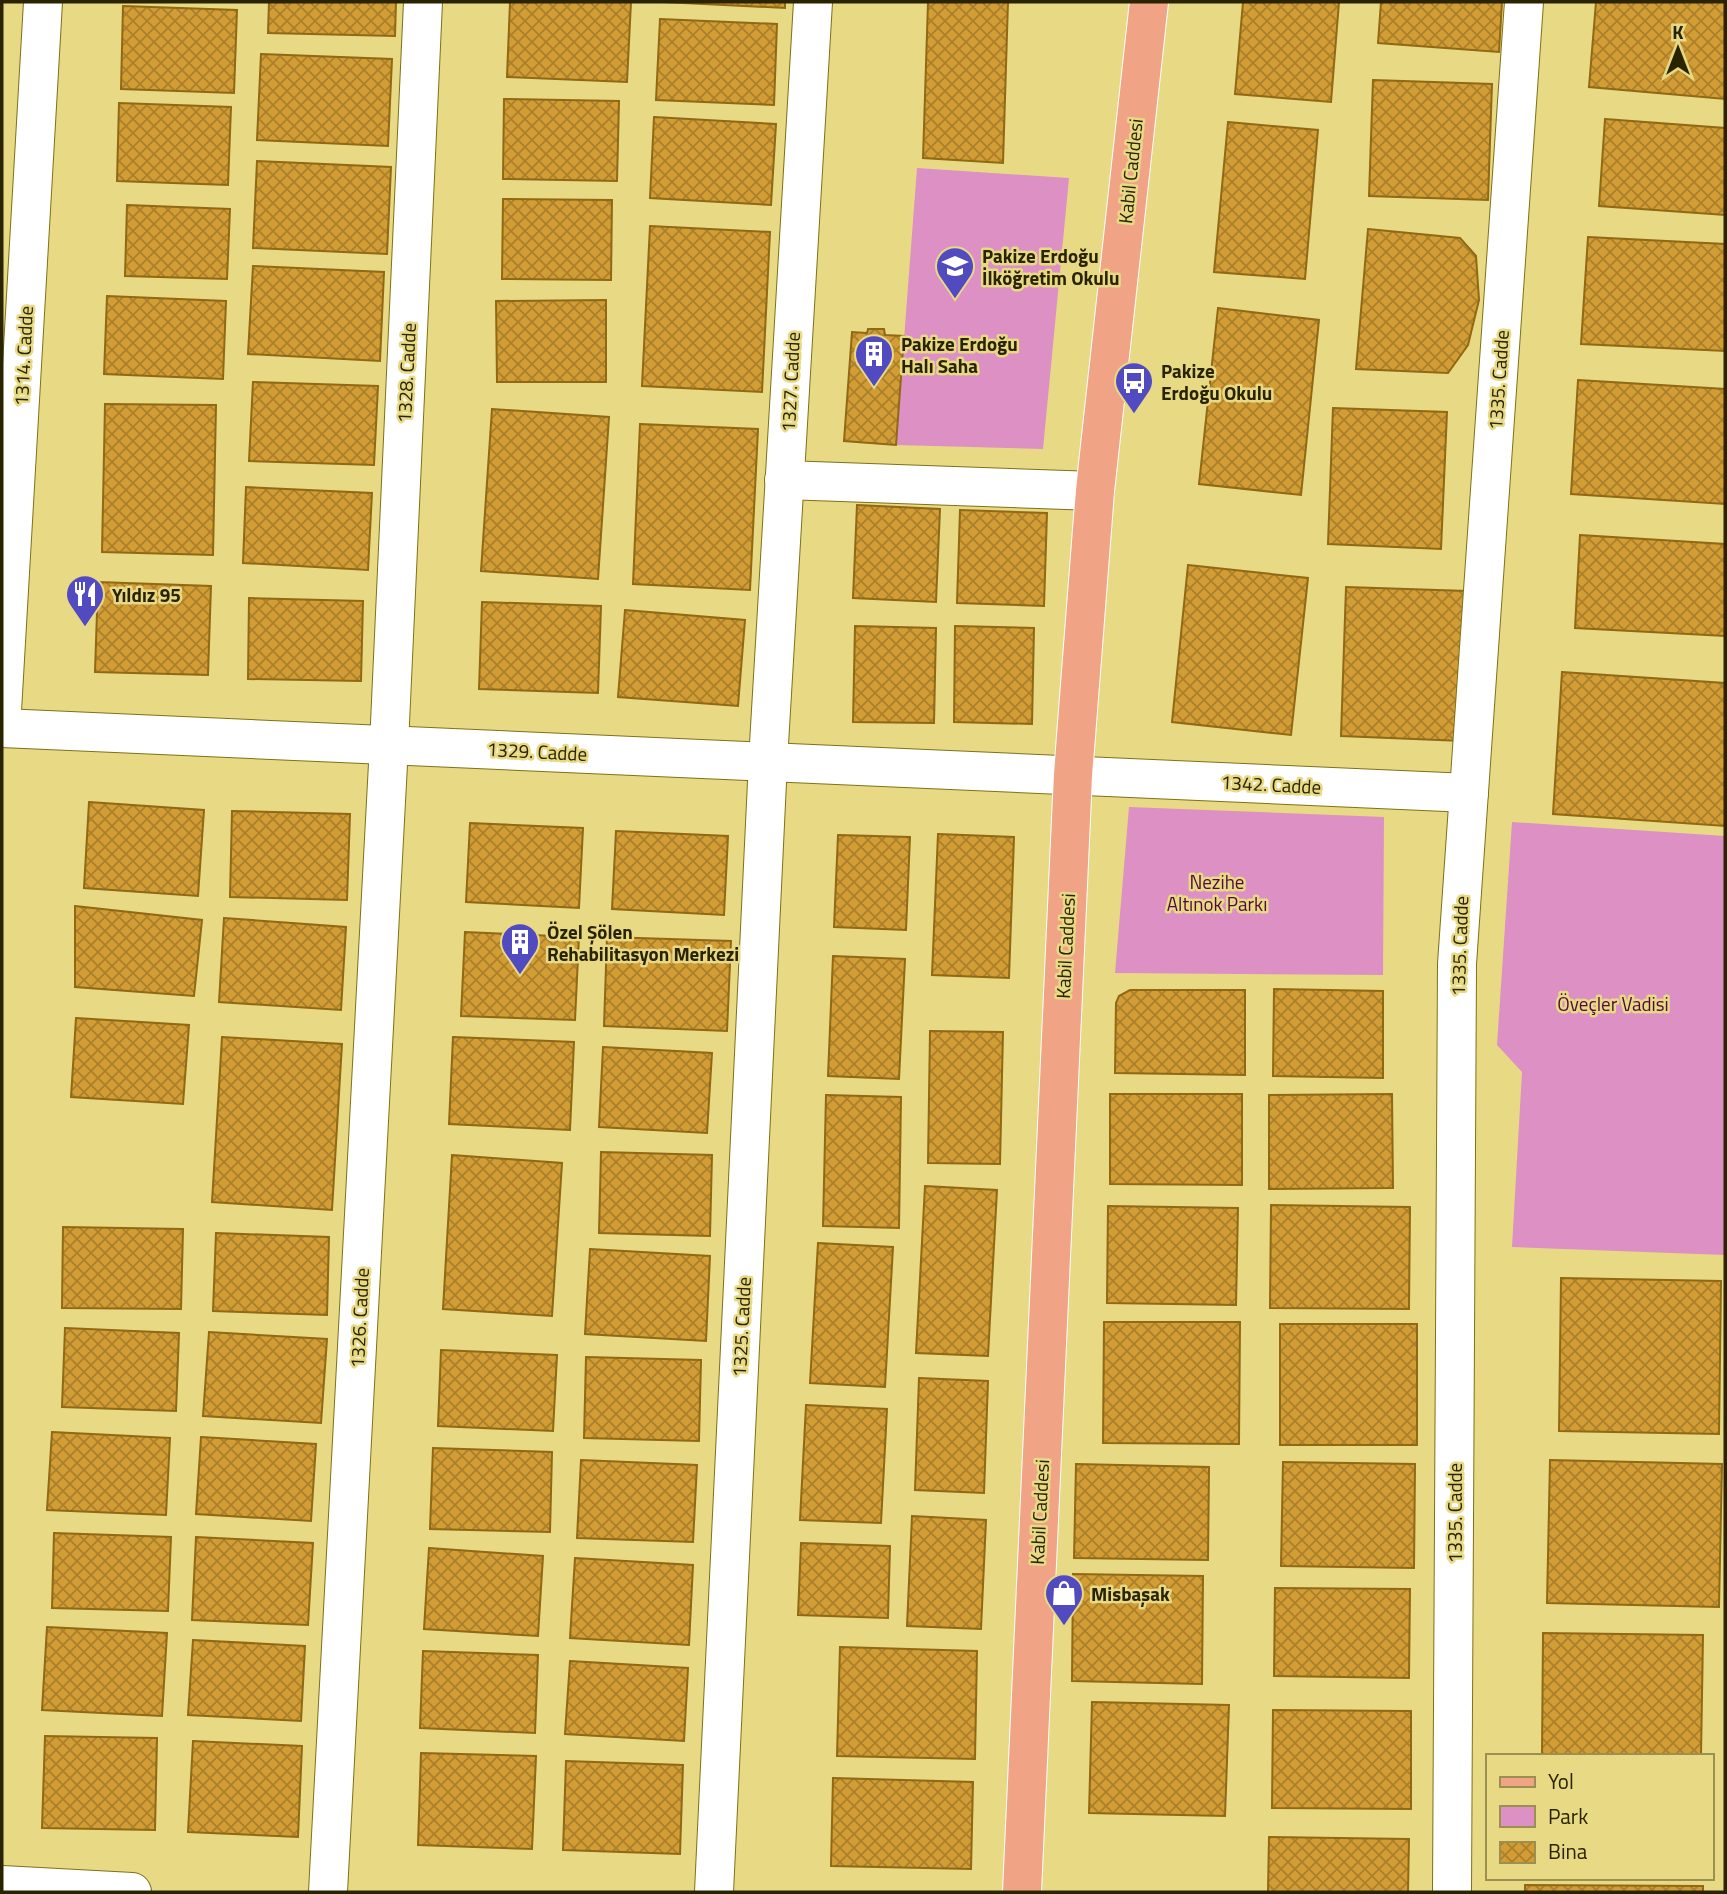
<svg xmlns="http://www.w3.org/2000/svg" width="1727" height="1894" font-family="'Titillium Web',sans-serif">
<defs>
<pattern id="building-cross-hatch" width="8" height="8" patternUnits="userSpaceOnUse" patternTransform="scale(1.75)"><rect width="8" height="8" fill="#d29d35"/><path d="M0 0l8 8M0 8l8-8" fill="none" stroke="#aa802a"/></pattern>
</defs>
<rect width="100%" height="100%" fill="#e8d985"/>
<g fill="#dc90c3">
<polygon points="917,168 1069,178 1043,449 896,445"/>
<polygon points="1129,807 1384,817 1383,975 1115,973"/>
<polygon points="1512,822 1725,836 1725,1255 1512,1247 1522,1072 1497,1045"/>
</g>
<g fill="url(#building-cross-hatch)" stroke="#916813" stroke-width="2">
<polygon points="269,2 396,2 395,36 268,33"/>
<polygon points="510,2 631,2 627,82 507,77"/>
<polygon points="663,2 785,2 785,8"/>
<polygon points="928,2 1008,2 1003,163 923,158"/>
<polygon points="1243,2 1339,2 1331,102 1235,94"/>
<polygon points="1381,2 1502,2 1499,52 1378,43"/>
<polygon points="1596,2 1725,2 1725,99 1589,87"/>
<polygon points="123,6 237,10 234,93 121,89"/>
<polygon points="660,19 777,24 774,105 656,100"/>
<polygon points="261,54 392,59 388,146 257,140"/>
<polygon points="1373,80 1492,84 1488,200 1369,196"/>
<polygon points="504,99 619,101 617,181 503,179"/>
<polygon points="119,103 231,107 228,185 117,181"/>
<polygon points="654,117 776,124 771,205 650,198"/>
<polygon points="1605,119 1725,128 1725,215 1599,206"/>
<polygon points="1228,122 1318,130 1305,279 1214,272"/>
<polygon points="257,161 391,167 387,254 253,248"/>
<polygon points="503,199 612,200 611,280 502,279"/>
<polygon points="127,205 230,209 227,279 125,276"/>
<polygon points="650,226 770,232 762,392 642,386"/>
<polygon points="1368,229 1460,238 1476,256 1479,300 1468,345 1448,373 1356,369"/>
<polygon points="1588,237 1725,244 1725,351 1581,344"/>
<polygon points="253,266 384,272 380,361 248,354"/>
<polygon points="107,296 226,301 223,379 104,374"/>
<polygon points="606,300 606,382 497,382 496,301"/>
<polygon points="1218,308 1319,320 1301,495 1199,484"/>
<polygon points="868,329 884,329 885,335 904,336 896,445 844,441 852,332 867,333"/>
<polygon points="1578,380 1725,389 1725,504 1571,494"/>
<polygon points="253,382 378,386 374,465 249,461"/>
<polygon points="105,404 216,405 213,555 102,552"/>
<polygon points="1333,408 1447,412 1441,549 1328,544"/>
<polygon points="492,409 609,417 598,579 481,571"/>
<polygon points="640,424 758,429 750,590 633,584"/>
<polygon points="246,487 372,493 368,570 243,563"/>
<polygon points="857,505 940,509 936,602 853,598"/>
<polygon points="960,510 1047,513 1044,606 957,603"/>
<polygon points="1580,535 1725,544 1725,636 1575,628"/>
<polygon points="1188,565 1308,578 1291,735 1172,722"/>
<polygon points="98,582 211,586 208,675 95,672"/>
<polygon points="1346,587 1467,591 1462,741 1341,736"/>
<polygon points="249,598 363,601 361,681 248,679"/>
<polygon points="482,602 601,606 598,693 479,689"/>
<polygon points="625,610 745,620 738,706 618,697"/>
<polygon points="855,626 936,628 934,723 853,722"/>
<polygon points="955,626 1034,628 1032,724 954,722"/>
<polygon points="1562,672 1725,683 1725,826 1553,814"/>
<polygon points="89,802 204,810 198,896 84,888"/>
<polygon points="232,811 350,814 347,900 230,897"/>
<polygon points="470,823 583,828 579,908 466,902"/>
<polygon points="616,831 728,836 724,915 612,909"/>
<polygon points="938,834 1014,837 1009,978 932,975"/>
<polygon points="838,835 910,837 906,930 834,927"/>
<polygon points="75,906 202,920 194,996 75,987"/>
<polygon points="224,918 346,927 341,1010 219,1002"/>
<polygon points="465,932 579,937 575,1020 461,1016"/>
<polygon points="607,937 731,941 727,1031 604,1026"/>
<polygon points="833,956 905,959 899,1079 828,1076"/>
<polygon points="1274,989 1383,991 1383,1078 1273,1076"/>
<polygon points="1130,990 1245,990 1245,1075 1115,1073 1116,1003 1119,996"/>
<polygon points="76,1018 189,1025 183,1104 71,1097"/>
<polygon points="930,1031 1003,1032 1000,1164 928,1163"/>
<polygon points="222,1037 342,1044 332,1210 212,1202"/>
<polygon points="453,1037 574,1042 570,1130 449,1124"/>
<polygon points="603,1047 712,1053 707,1133 599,1127"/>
<polygon points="1110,1094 1242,1094 1242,1185 1110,1184"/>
<polygon points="1392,1094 1393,1188 1269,1189 1269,1095"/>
<polygon points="826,1095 901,1097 899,1228 823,1226"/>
<polygon points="601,1152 712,1155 710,1236 599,1233"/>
<polygon points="452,1155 562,1163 552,1316 443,1309"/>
<polygon points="925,1186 997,1190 988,1356 916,1353"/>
<polygon points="1271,1205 1410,1207 1409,1309 1270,1308"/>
<polygon points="1108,1206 1238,1208 1236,1305 1107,1303"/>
<polygon points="63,1227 183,1229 181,1309 62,1308"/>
<polygon points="216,1233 329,1237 327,1315 213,1311"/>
<polygon points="818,1243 893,1247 885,1387 810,1383"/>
<polygon points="590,1249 710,1256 706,1341 585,1334"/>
<polygon points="1561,1278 1721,1281 1719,1434 1559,1431"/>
<polygon points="1104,1322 1240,1322 1239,1444 1103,1443"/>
<rect x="1280" y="1324" width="137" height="121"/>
<polygon points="65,1328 179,1333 176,1411 62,1407"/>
<polygon points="209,1332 327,1339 321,1423 203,1416"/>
<polygon points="441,1350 557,1355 553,1431 438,1426"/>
<polygon points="586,1357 701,1360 699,1441 584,1438"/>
<polygon points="919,1378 988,1381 984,1493 915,1490"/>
<polygon points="806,1405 887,1409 881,1523 800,1520"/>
<polygon points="52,1432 170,1438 166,1515 47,1510"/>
<polygon points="201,1437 316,1444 311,1521 196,1514"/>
<polygon points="433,1448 552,1452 550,1532 430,1529"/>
<polygon points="581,1460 697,1465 693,1542 577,1538"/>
<polygon points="1550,1460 1722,1464 1719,1607 1547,1603"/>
<polygon points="1283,1462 1415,1464 1414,1568 1281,1566"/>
<polygon points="1076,1464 1209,1467 1208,1560 1074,1558"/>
<polygon points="912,1516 986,1520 981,1629 907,1626"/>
<polygon points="54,1533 171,1537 168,1611 52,1608"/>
<polygon points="196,1537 313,1543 308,1625 192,1620"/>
<polygon points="801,1543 890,1546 888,1618 798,1615"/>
<polygon points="429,1548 543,1556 538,1636 424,1629"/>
<polygon points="575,1558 693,1565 689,1645 570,1638"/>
<polygon points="1073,1574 1203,1576 1202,1684 1072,1681"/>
<polygon points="1275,1588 1410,1589 1409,1678 1274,1676"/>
<polygon points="47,1627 167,1633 162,1716 42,1710"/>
<polygon points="1543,1633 1703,1635 1701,1756 1542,1756"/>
<polygon points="193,1640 305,1646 301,1721 188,1715"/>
<polygon points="840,1647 977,1651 975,1759 837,1756"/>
<polygon points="423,1651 538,1655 535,1733 420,1728"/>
<polygon points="570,1661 688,1668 684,1741 565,1734"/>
<polygon points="1092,1702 1229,1705 1225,1816 1089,1813"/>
<polygon points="1273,1710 1411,1711 1411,1809 1272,1808"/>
<polygon points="45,1736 157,1738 155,1830 42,1828"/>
<polygon points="193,1741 302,1746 298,1837 188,1832"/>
<polygon points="421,1753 536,1756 532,1849 418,1845"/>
<polygon points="566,1761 683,1765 680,1854 563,1850"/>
<polygon points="833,1778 973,1782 971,1869 831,1866"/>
<polygon points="1269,1837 1409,1839 1408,1892 1268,1892"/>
<polygon points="1525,1885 1703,1886 1703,1892 1525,1892"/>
</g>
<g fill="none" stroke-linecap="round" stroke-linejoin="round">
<defs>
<g id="minor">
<polyline points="784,480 1095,491"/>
<polyline points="2,711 43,2"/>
<polyline points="2,728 1469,793"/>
<polyline points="2,1885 132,1892"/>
<polyline points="328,1892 389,745 423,2"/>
<polyline points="714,1892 768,761 813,2"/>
<polyline points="1452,1892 1457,964 1524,2"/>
</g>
<polyline id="major" points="1022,1892 1073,775 1095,491 1149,2"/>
</defs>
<use href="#minor" stroke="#7f7115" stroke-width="40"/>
<use href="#major" stroke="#fff" stroke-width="40"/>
<use href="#minor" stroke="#fff" stroke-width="38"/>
<use href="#major" stroke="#f1a386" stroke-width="38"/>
</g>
<defs>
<symbol id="school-pin" viewBox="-11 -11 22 30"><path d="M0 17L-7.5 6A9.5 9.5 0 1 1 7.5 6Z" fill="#514ac1" stroke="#e8d985"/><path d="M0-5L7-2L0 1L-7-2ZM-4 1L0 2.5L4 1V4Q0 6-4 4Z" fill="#fff"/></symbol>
<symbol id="building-pin" viewBox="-11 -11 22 30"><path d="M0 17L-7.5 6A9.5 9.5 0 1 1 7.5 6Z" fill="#514ac1" stroke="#e8d985"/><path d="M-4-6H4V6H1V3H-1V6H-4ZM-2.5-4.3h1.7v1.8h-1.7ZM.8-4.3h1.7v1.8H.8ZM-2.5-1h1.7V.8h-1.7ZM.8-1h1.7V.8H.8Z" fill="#fff"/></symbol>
<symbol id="bus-pin" viewBox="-11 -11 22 30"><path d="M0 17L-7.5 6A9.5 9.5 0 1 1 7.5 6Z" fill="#514ac1" stroke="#e8d985"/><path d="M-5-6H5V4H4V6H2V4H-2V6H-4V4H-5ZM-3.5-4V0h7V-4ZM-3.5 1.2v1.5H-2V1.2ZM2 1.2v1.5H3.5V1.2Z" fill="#fff"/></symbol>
<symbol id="restaurant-pin" viewBox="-11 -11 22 30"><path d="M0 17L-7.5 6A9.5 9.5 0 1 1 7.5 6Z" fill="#514ac1" stroke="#e8d985"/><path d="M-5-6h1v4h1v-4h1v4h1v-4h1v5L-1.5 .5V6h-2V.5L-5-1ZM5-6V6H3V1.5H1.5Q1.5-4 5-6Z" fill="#fff"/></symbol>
<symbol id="shop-pin" viewBox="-11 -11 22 30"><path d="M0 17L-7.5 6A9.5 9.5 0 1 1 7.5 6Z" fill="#514ac1" stroke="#e8d985"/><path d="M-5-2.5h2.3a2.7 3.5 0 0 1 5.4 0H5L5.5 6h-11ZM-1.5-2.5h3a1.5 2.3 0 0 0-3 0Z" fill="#fff"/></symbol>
</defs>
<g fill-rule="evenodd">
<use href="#school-pin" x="933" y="244" width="44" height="60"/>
<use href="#building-pin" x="852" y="332" width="44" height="60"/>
<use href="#bus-pin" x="1112" y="359" width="44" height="60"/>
<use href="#restaurant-pin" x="63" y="572" width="44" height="60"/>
<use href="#building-pin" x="498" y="920" width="44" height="60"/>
<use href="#shop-pin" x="1042" y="1571" width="44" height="60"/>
</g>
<g text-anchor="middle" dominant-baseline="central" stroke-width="5" stroke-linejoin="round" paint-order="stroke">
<g font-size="19" fill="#292300" stroke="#e8d985">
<text transform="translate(1130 171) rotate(-84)">Kabil Caddesi</text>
<text transform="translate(23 356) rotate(-87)">1314. Cadde</text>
<text transform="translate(406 373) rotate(-87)">1328. Cadde</text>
<text transform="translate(1498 380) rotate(-86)">1335. Cadde</text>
<text transform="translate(790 382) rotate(-87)">1327. Cadde</text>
<text transform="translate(537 751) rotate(3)">1329. Cadde</text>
<text transform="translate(1271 784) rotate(3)">1342. Cadde</text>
<text transform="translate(1065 946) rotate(-87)">Kabil Caddesi</text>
<text transform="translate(1459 946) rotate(-88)">1335. Cadde</text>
<text transform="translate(359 1318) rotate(-87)">1326. Cadde</text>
<text transform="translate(741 1327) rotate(-87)">1325. Cadde</text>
<text transform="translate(1039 1512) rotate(-87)">Kabil Caddesi</text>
<text transform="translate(1454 1513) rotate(-90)">1335. Cadde</text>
</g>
<g font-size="19" font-weight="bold" fill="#292300" stroke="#e8d985" text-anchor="start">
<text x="982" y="255">Pakize Erdoğu<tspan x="982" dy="22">İlköğretim Okulu</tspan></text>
<text x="901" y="343">Pakize Erdoğu<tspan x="901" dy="22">Halı Saha</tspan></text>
<text x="1161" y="370">Pakize<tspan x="1161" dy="22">Erdoğu Okulu</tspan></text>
<text x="112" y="594">Yıldız 95</text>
<text x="547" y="931">Özel Şölen<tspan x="547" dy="22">Rehabilitasyon Merkezi</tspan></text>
<text x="1091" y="1593">Misbaşak</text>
</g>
<g font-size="19" fill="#50093f" stroke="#e8d985">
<text x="1217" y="881">Nezihe<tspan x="1217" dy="22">Altınok Parkı</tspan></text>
<text x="1613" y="1003">Öveçler Vadisi</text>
</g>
</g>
<rect width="1727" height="1894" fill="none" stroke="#292300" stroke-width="7"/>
<rect x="1486" y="1754" width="228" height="126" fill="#e8d985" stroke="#9c9050" stroke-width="2"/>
<rect x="1500" y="1777" width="35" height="10" fill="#f1a386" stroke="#9c9050" stroke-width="2"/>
<text x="1548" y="1789" font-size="21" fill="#292300">Yol</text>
<rect x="1500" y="1806" width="35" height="21" fill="#dc90c3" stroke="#9c9050" stroke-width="2"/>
<text x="1548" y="1824" font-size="21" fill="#292300">Park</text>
<rect x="1500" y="1842" width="35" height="21" fill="url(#building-cross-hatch)" stroke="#9c9050" stroke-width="2"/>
<text x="1548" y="1859" font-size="21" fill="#292300">Bina</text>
<g transform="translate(1678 49)" stroke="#e8d985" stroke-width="5" paint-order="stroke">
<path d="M0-5L12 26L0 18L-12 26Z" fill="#292300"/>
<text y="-10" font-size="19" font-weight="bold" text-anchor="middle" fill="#292300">K</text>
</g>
</svg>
